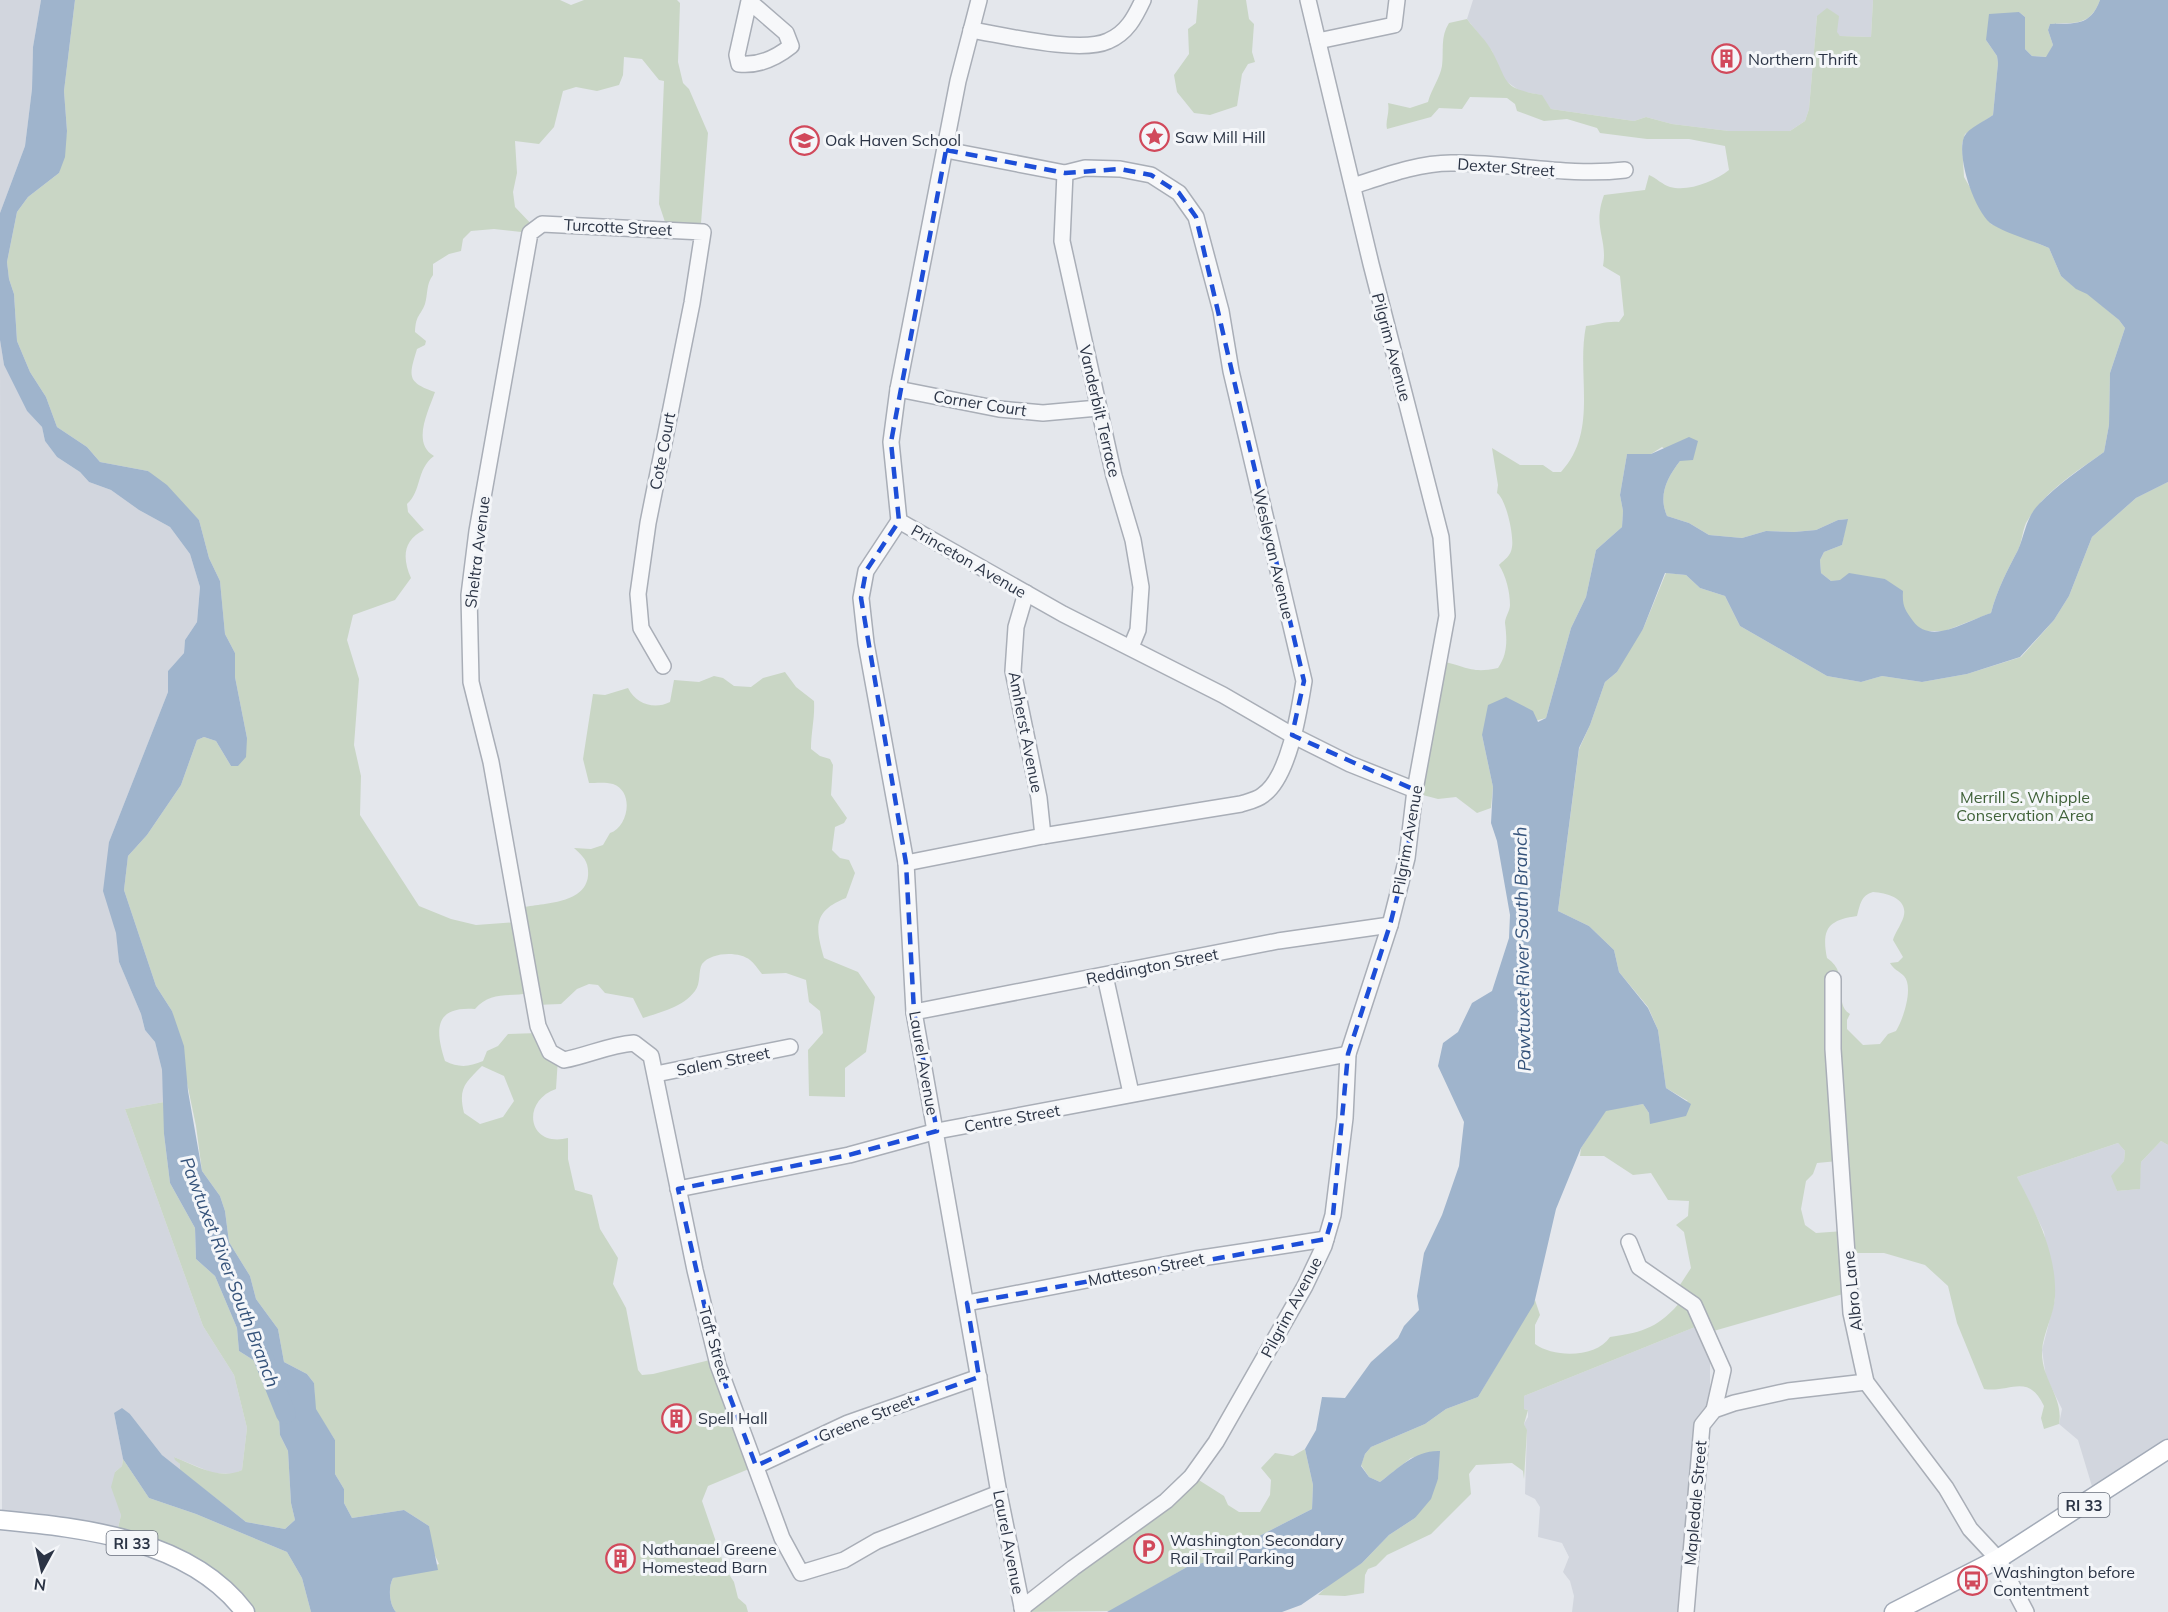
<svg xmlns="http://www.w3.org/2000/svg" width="2168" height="1612" font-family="Mulish,sans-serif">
<rect width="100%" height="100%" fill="#e4e7ec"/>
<g fill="#d2d6de">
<polygon points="0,0 41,0 33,47 32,89 25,146 0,213"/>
<polygon points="1473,0 1873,0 1871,37 1840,36 1817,16 1809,109 1805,121 1790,131 1729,131 1672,124 1646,117 1634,121 1551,109 1541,95 1520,91 1503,79 1492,51 1467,19"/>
<polygon points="0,340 4,365 27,411 42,427 45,441 57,457 80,472 89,482 111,490 139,510 170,527 190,554 200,587 197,622 185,640 184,653 168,671 168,692 109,842 119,962 141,1014 145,1030 155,1042 162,1070 164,1102 125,1109 203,1326 234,1375 247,1428 242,1470 234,1474 213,1473 174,1457 180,1464 180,1470 162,1455 130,1414 114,1413 123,1459 122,1466 115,1472 121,1515 116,1537 2,1514"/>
<polygon points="2161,1141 2168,1145 2168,1449 2094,1493 2078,1440 2059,1424 2062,1409 2046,1377 2042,1350 2055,1299 2044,1232 2017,1177 2118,1143 2125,1151 2124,1161 2112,1176 2117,1191 2139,1189 2141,1162"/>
<polygon points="1700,1325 1710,1353 1710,1393 1714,1409 1701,1426 1685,1612 1572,1612 1574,1596 1570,1581 1563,1572 1569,1557 1562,1543 1538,1537 1540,1507 1535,1499 1525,1494 1527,1431 1524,1424 1528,1417 1528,1410 1524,1409 1524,1396"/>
</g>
<g fill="#c9d6c5" fill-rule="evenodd">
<path d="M75 0H560L571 5 584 0H677L680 3 678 62 683 83 689 89 708 133 701 223 666 225 659 204 664 81 659 80 642 59 624 57 623 75 619 85 597 91 576 87 563 91 554 127 539 144 515 141 517 173 513 192 515 207 535 228 530 233 494 229 471 231 463 239 461 251 449 254 433 264V275C426 284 428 294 425 304 420 317 416 314 415 332L426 341 425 345 417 349C409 376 406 382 435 392 429 410 411 443 434 456 416 469 422 491 407 504L408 512 424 530C403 540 402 558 411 578L395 600 353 615 347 640 359 679 354 745 361 776 360 815 419 906 451 919 476 925 518 922 519 908C540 903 585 905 588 876 589 862 584 857 574 848L591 849 603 845 610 833C628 827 635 792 613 784 606 782 596 783 589 783L583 759 593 694 605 695 628 688C636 704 654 710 670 702L674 680 699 682 714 676 723 678 734 686 751 687 763 678 785 672 796 687 814 701C815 718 811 732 811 749L820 756 830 759 833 765 831 795 847 818 844 823 835 827 832 850 840 858 849 860 855 873 846 898C813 911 815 927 824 958L858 972 875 997 866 1052 845 1068V1097L809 1096 808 1050 823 1033 820 1011 809 1002 806 980 786 973 762 974C758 969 754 963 750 960 739 951 711 952 702 964 698 971 701 983 695 991 683 1007 661 1012 643 1018L633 998 605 993 598 985 589 984 577 989 561 1004 535 1005 531 993C509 997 490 991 475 1009 434 1006 435 1030 445 1061 459 1068 469 1067 483 1061L487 1051 498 1046 508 1034 538 1033 558 1058 556 1089C521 1101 527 1148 568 1138V1159L575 1190 592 1195 600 1229 618 1258 613 1284 626 1308 638 1370 642 1375 653 1374 718 1358 756 1466 708 1486 702 1501 725 1568 734 1582 738 1598 746 1605 748 1612H396C389 1604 388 1587 393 1578L439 1564 431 1547 429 1526 404 1510 352 1518 344 1503V1489L335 1474V1440L315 1409 314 1383 307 1374 284 1362 278 1329 256 1299 250 1276 229 1242 225 1211 220 1196 202 1171 196 1126 172 1011 156 986 124 890 128 856 147 835 181 785 197 740 204 737 216 741 231 766 247 738 235 677V653L225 634 220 581 209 558 199 520 148 471 100 462 87 447 57 427 46 397 30 372 17 341 14 294 9 279 7 262 17 212 28 197 59 173 67 131 64 91ZM482 1066 504 1076 514 1101 503 1117 480 1124 464 1113C458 1088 465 1083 482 1066Z"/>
<polygon points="1198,0 1246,0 1249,19 1254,24 1252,52 1255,62 1248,64 1242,74 1237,106 1210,115 1194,113 1177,92 1174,75 1189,54 1188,29 1196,23"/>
<path d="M1873 0H2100C2090 27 2075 22 2050 24L2048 30 2053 45 2047 57 2032 56 2025 49V17L2019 12 1986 40 1997 56 1998 63 1993 115 1965 134 1962 144 1964 177 1991 224 2049 248 2061 276 2077 289 2087 293 2119 320 2125 328 2110 373 2109 425 2104 452C2076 472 2043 492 2026 523 2022 532 2022 542 2018 550 2007 571 1997 590 1991 613L1945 631H1924L1916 626 1905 613 1892 587 1885 579 1831 581 1821 573 1820 560 1824 552 1842 545 1847 519 1838 520 1816 530 1794 532 1766 531 1742 538 1709 535 1689 523 1667 516C1658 495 1667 478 1680 461L1662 447 1651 454H1627L1620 495 1623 511 1622 527 1596 550 1586 597 1571 628 1546 718 1482 735 1493 787 1491 808 1477 813 1456 797 1438 799 1415 793 1440 661C1467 666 1470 674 1498 668 1508 654 1507 639 1505 623 1505 617 1510 611 1510 605 1510 592 1506 576 1499 565 1505 559 1511 556 1512 547 1514 535 1506 499 1497 493L1498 485 1492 448 1520 465H1543L1553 472H1561C1599 431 1576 375 1586 326 1598 325 1606 321 1619 322L1624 315 1620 276 1603 266C1608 238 1592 228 1604 195L1645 190 1649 175C1656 178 1663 185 1670 187 1689 192 1715 181 1729 170L1725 146 1689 139H1647L1600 133 1597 128 1567 119 1544 121 1517 111 1515 104 1507 98 1470 97 1462 109 1439 108 1431 117 1387 129C1385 121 1390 113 1388 103L1410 108 1428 102C1431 90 1440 78 1442 66 1444 51 1440 37 1449 23L1467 19C1475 30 1487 41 1493 53 1509 84 1502 88 1542 95L1551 109 1634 121 1646 117 1672 124 1729 131H1790L1805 121 1809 109 1817 16 1827 8 1839 16 1837 32 1840 36 1871 37Z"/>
<path d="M2168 482V1145L2161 1141 2141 1162 2140 1189 2117 1191 2111 1176 2124 1161 2125 1151 2118 1143 2017 1177C2037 1215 2057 1254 2055 1297 2054 1315 2043 1333 2042 1351 2041 1380 2064 1397 2059 1424L2044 1429 2041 1418 2044 1406C2028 1372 2010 1393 1984 1389L1957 1323 1948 1286 1925 1265 1884 1253H1856L1843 1294 1710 1332 1700 1325 1524 1396V1409L1528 1410 1524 1424 1527 1430 1524 1479 1523 1471 1512 1463 1476 1465 1469 1474 1471 1494 1431 1534 1387 1555 1376 1566 1368 1569 1365 1575 1364 1593 1345 1596 1318 1595 1333 1581 1362 1563 1389 1535 1415 1518 1438 1479 1439 1451 1411 1458 1380 1482 1369 1477 1361 1465 1365 1454 1371 1447 1425 1424 1446 1409 1478 1397 1535 1300 1540 1315 1535 1325V1344C1554 1358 1596 1358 1610 1337 1645 1332 1659 1327 1682 1300L1676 1291 1691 1268 1684 1232 1676 1225 1688 1216 1689 1201 1668 1200 1651 1173 1633 1175 1604 1156H1580L1581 1148 1606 1110 1643 1104 1649 1113 1688 1101 1666 1088 1658 1030 1648 1007 1619 972 1614 950 1589 926 1558 911 1579 749 1590 725 1605 682 1617 672 1631 645 1643 629 1666 573 1686 575 1700 588 1725 596 1740 626 1827 676 1861 682 1882 676 1922 682 1967 674 2021 657 2054 620 2069 596 2092 537 2136 498ZM1873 892C1890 893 1913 901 1901 923 1898 930 1895 933 1893 940L1903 957 1898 962 1890 963C1893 969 1899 971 1904 976 1914 987 1903 1020 1896 1031L1888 1034 1880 1044 1863 1045 1847 1029V1020L1850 1014C1832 1003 1852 975 1827 958 1821 928 1829 920 1857 916 1860 905 1861 895 1873 892ZM1838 1161 1844 1231 1816 1233 1805 1225 1801 1209 1806 1181 1813 1174 1817 1163Z"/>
<path d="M164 1102V1134L170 1183 195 1228 196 1259 215 1276 237 1328 239 1351 263 1366 273 1377 277 1387 280 1435 288 1451 291 1503 295 1520 285 1529 246 1522 180 1470V1464L175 1460 174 1457C195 1465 220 1481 242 1470L247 1428 234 1375 203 1326 125 1109Z"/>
<polygon points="1305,1449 1313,1485 1312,1509 1210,1561 1187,1567 1111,1611 1023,1612 1194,1477 1224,1496 1228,1505 1239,1512 1260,1512 1270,1495 1271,1480 1261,1468 1275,1453 1293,1456"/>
<polygon points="123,1459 149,1498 196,1514 287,1552 302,1578 311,1612 244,1612 216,1584 116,1537 121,1515 111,1487 115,1472 122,1466"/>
</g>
<g fill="#9fb4cc">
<path d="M41 0H75L64 91 67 131 65 157 59 173 28 197 17 212 7 262 9 279 14 294 17 341 30 372 46 397 57 427 87 447 100 462 148 471 167 485 199 520 209 558 220 581 225 634 235 653V677L247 738 246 757 238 766H231L216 741 204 737 197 740 181 785 147 835 128 856 124 890 156 986 172 1011 184 1046 188 1091 202 1171 220 1196 225 1211 229 1242 250 1276 256 1299 278 1329 284 1362 307 1374 314 1383 316 1409 335 1440V1474L344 1489V1503L352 1518 404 1510 429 1526 438 1570 393 1578C388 1587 389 1604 396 1612H311L302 1578 287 1552 196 1514 149 1498 123 1459 114 1413 122 1408 130 1414 162 1455 246 1522 285 1529 295 1520 291 1503 288 1451 280 1435 277 1387 273 1377 263 1366 239 1351 237 1328 215 1276 196 1259 195 1228 170 1183 164 1134 162 1070 155 1042 145 1030 141 1014 119 962 116 933 103 891 109 842 168 692V671L184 653 185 640 197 622 200 587 190 554 170 527 139 510 111 490 89 482 80 472 57 457 45 441 42 427 27 411 4 365 0 340V213L25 146 32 89 33 47Z"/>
<path d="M2100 0H2168V482L2136 498 2092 537 2069 596 2054 620 2020 657 1967 674 1922 682 1882 676 1861 682 1827 676 1740 626 1725 596 1700 588 1686 575 1665 573 1643 629 1617 672 1605 682 1590 725 1579 748 1558 911 1589 926 1614 950 1619 972 1648 1008 1658 1030 1666 1088 1691 1104 1686 1116 1650 1124 1649 1113 1643 1104 1606 1111 1581 1148 1556 1209 1534 1304 1478 1397 1446 1409 1425 1424 1371 1447 1365 1454 1361 1466 1369 1477 1380 1482C1399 1468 1415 1450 1440 1451L1438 1479 1431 1499 1415 1518 1389 1535 1362 1563 1301 1605 1282 1612H1107L1187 1567 1210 1561 1312 1509 1313 1485 1305 1449 1316 1430 1322 1397 1345 1398 1371 1362 1398 1338 1404 1326 1419 1310 1417 1296 1424 1253 1442 1215 1459 1166 1464 1122 1438 1066 1443 1043 1458 1032 1472 1003 1492 991 1509 938 1510 915 1497 841 1491 823 1493 787 1482 735 1488 705 1506 697 1533 711 1538 722 1546 718 1571 628 1586 597 1596 550 1622 527 1623 511 1620 495 1627 454H1651L1689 437 1698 441 1693 460 1680 461C1667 478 1658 495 1667 516L1689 523 1709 535 1742 538 1766 531 1794 532 1816 530 1838 520 1848 519 1842 545 1824 552 1820 560 1821 573 1831 581 1840 580 1849 573 1885 579 1903 591C1902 606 1905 610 1913 621 1931 646 1968 620 1991 613 1997 590 2007 571 2018 550 2025 534 2026 517 2039 504 2058 484 2082 468 2104 452L2109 425 2110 373 2125 328 2119 320 2087 294 2076 289 2061 276 2049 248C2031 240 2010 235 1993 225 1975 214 1956 156 1964 137 1968 128 1985 121 1993 115L1998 63 1997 56 1986 40 1989 14 2019 12 2025 17V49L2032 56 2046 57 2053 45 2048 30 2050 24C2075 23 2090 27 2100 0Z"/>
</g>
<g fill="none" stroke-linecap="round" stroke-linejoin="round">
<polyline stroke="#9fb4cc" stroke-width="20" points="261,1352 286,1414"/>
<defs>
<g id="minor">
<polyline points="979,0 958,81 898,389 891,442 899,521 1063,614 1223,695 1292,735 1350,764 1415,790"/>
<path d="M749 1 786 33 791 46C776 58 758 66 739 64L737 55Z"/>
<path d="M971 30C1003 35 1080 54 1108 41 1127 33 1135 17 1143 0"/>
<polyline points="1318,41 1394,25 1397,0"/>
<polyline points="1065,173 1062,241 1114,476 1133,540 1141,587 1138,630 1131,647"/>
<path d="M1353 186C1384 176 1418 163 1451 163 1509 162 1567 177 1625 170"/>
<polyline points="898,389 999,409 1043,413 1098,408"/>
<polyline points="899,521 866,571 861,598 866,643 906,863 914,1012 999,1493 1023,1612"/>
<polyline points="1026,593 1016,627 1013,671 1039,798 1043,836"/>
<path d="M663 666 641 628 638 594 648 523 692 303 703 232 542 224 530 233 477 531 469 595 471 682 491 762 538 1026 550 1052 564 1060C589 1055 609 1045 634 1043L651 1056 695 1270 718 1365 782 1538 801 1573 844 1560 877 1541 999 1493"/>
<path d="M906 863 1043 836 1241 804C1247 802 1257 800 1263 795 1289 777 1299 712 1304 681L1231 371 1221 311 1196 217 1179 193 1151 175 1120 169 1085 168 1065 173 946 150"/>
<polyline points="1105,976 1131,1093"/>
<polyline points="1833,979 1833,1049 1851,1313 1866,1382 1946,1488 1970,1529 1998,1559 2026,1612"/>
<polyline points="914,1012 1278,941 1390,925"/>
<polyline points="656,1074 790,1047"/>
<polyline points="678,1189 849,1155 937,1131 1348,1054"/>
<polyline points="1629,1242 1639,1267 1694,1305 1723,1370 1714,1410"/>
<polyline points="967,1303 1195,1259 1326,1239"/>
<polyline points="756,1466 848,1423 979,1377"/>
<polyline points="1022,1608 1073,1568 1166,1501 1191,1477 1216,1442 1305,1286 1324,1246 1333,1215 1345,1118 1348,1054 1390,925 1407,858 1415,790 1447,616 1441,537 1371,264 1308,0"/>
<polyline points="1686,1612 1702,1425 1714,1410 1734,1403 1788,1391 1866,1382"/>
</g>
<g id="major">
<path d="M0 1520C84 1528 190 1539 245 1612"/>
<polyline points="1894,1612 1998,1559 2168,1449"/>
</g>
</defs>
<use href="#minor" stroke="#a9aeb7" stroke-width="18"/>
<use href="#major" stroke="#a3abb8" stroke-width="21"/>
<use href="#minor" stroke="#f7f8fa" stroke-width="15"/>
<use href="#major" stroke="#fff" stroke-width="18"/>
</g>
<path fill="none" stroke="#1d4ed8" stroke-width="4.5" stroke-dasharray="12 8" stroke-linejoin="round" d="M946 150 1065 173 1120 169 1151 175 1179 193 1196 217 1304 681 1292 735 1415 790 1407 858 1390 925 1348 1054 1333 1215 1326 1239 967 1303 979 1377 848 1423 756 1466 718 1365 678 1189 849 1155 937 1131 914 1012 906 863 861 598 866 571 899 521 891 442Z"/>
<defs>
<symbol id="building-ring" viewBox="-11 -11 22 22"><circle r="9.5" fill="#f4f6f9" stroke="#d1495b" stroke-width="1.5"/><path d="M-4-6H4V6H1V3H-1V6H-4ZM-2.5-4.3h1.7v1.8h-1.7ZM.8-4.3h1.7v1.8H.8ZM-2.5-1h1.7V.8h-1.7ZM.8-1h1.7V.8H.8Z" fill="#d1495b"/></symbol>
<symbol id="sight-ring" viewBox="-11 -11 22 22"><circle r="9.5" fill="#f4f6f9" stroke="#d1495b" stroke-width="1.5"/><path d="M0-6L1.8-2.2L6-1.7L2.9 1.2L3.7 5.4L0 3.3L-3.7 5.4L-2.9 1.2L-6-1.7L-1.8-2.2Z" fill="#d1495b"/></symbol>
<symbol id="school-ring" viewBox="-11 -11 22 22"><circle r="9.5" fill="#f4f6f9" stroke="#d1495b" stroke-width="1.5"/><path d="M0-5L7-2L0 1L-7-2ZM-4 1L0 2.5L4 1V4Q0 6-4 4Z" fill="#d1495b"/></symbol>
<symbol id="parking-ring" viewBox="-11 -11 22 22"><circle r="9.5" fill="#f4f6f9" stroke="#d1495b" stroke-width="1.5"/><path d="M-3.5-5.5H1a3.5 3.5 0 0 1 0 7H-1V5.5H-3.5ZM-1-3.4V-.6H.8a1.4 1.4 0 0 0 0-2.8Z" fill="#d1495b"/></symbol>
<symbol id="bus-ring" viewBox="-11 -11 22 22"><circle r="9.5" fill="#f4f6f9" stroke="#d1495b" stroke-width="1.5"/><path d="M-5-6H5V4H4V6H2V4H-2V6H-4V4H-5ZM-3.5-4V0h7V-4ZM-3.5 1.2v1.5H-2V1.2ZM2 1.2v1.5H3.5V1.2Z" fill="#d1495b"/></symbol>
</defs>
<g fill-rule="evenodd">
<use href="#building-ring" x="1710" y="42" width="33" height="33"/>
<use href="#sight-ring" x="1138" y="120" width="33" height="33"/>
<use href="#school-ring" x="788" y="124" width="33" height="33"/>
<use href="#building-ring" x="660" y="1402" width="33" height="33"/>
<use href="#parking-ring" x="1132" y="1532" width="33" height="33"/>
<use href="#building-ring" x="604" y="1542" width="33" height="33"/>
<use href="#bus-ring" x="1956" y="1564" width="33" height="33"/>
</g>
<g text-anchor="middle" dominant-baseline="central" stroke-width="6" stroke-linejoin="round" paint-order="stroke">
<g fill="#f4f6f9" stroke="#676e7b" stroke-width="1.5">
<rect x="2058.5" y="1493" width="51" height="24" rx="4.5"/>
<rect x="106.5" y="1531" width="51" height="24" rx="4.5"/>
</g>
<g font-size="15" font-weight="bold" fill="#2b3445">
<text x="2084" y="1505">RI 33</text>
<text x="132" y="1543">RI 33</text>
</g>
<g font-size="16" fill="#2b3445" stroke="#f4f6f9" text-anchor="start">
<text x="1748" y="59">Northern Thrift</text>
<text x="1175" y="137">Saw Mill Hill</text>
<text x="825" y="140">Oak Haven School</text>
<text x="698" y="1418">Spell Hall</text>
<text x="1170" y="1540">Washington Secondary<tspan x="1170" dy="18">Rail Trail Parking</tspan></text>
<text x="642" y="1549">Nathanael Greene<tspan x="642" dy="18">Homestead Barn</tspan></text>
<text x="1993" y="1572">Washington before<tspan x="1993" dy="18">Contentment</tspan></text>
</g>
<g font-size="16" fill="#2b3445" stroke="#f4f6f9">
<text transform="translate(1506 167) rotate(4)">Dexter Street</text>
<text transform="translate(618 227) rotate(3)">Turcotte Street</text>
<text transform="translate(1392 347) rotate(75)">Pilgrim Avenue</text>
<text transform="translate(980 403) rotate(9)">Corner Court</text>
<text transform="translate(1100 411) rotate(77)">Vanderbilt Terrace</text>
<text transform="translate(662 451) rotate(-79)">Cote Court</text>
<text transform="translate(477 552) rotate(-83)">Sheltra Avenue</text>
<text transform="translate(1274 554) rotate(77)">Wesleyan Avenue</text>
<text transform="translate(969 561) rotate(30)">Princeton Avenue</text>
<text transform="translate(1026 732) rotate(79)">Amherst Avenue</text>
<text transform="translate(1407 840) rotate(-80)">Pilgrim Avenue</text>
<text transform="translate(1152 966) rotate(-11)">Reddington Street</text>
<text transform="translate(723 1061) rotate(-11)">Salem Street</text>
<text transform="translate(924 1063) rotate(80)">Laurel Avenue</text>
<text transform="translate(1012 1118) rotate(-10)">Centre Street</text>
<text transform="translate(1146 1269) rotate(-11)">Matteson Street</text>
<text transform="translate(1852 1291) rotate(-96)">Albro Lane</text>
<text transform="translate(1291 1307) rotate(-62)">Pilgrim Avenue</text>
<text transform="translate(715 1344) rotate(74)">Taft Street</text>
<text transform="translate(866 1418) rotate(-22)">Greene Street</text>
<text transform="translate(1695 1503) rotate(-85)">Mapledale Street</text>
<text transform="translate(1009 1542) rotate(79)">Laurel Avenue</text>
</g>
<g font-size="16" fill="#3f6138" stroke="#f4f6f9">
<text x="2025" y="797">Merrill S. Whipple<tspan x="2025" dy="18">Conservation Area</tspan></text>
</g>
<g font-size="18" font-style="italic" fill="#34527a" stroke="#f4f6f9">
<text transform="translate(1522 949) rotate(-91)">Pawtuxet River South Branch</text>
<text transform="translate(230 1272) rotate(69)">Pawtuxet River South Branch</text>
</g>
</g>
<g transform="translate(42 1570) rotate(188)" stroke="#f4f6f9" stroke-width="4.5" paint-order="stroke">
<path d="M0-4.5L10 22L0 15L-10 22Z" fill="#2b3445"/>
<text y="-9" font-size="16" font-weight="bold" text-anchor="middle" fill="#2b3445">N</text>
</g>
</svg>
